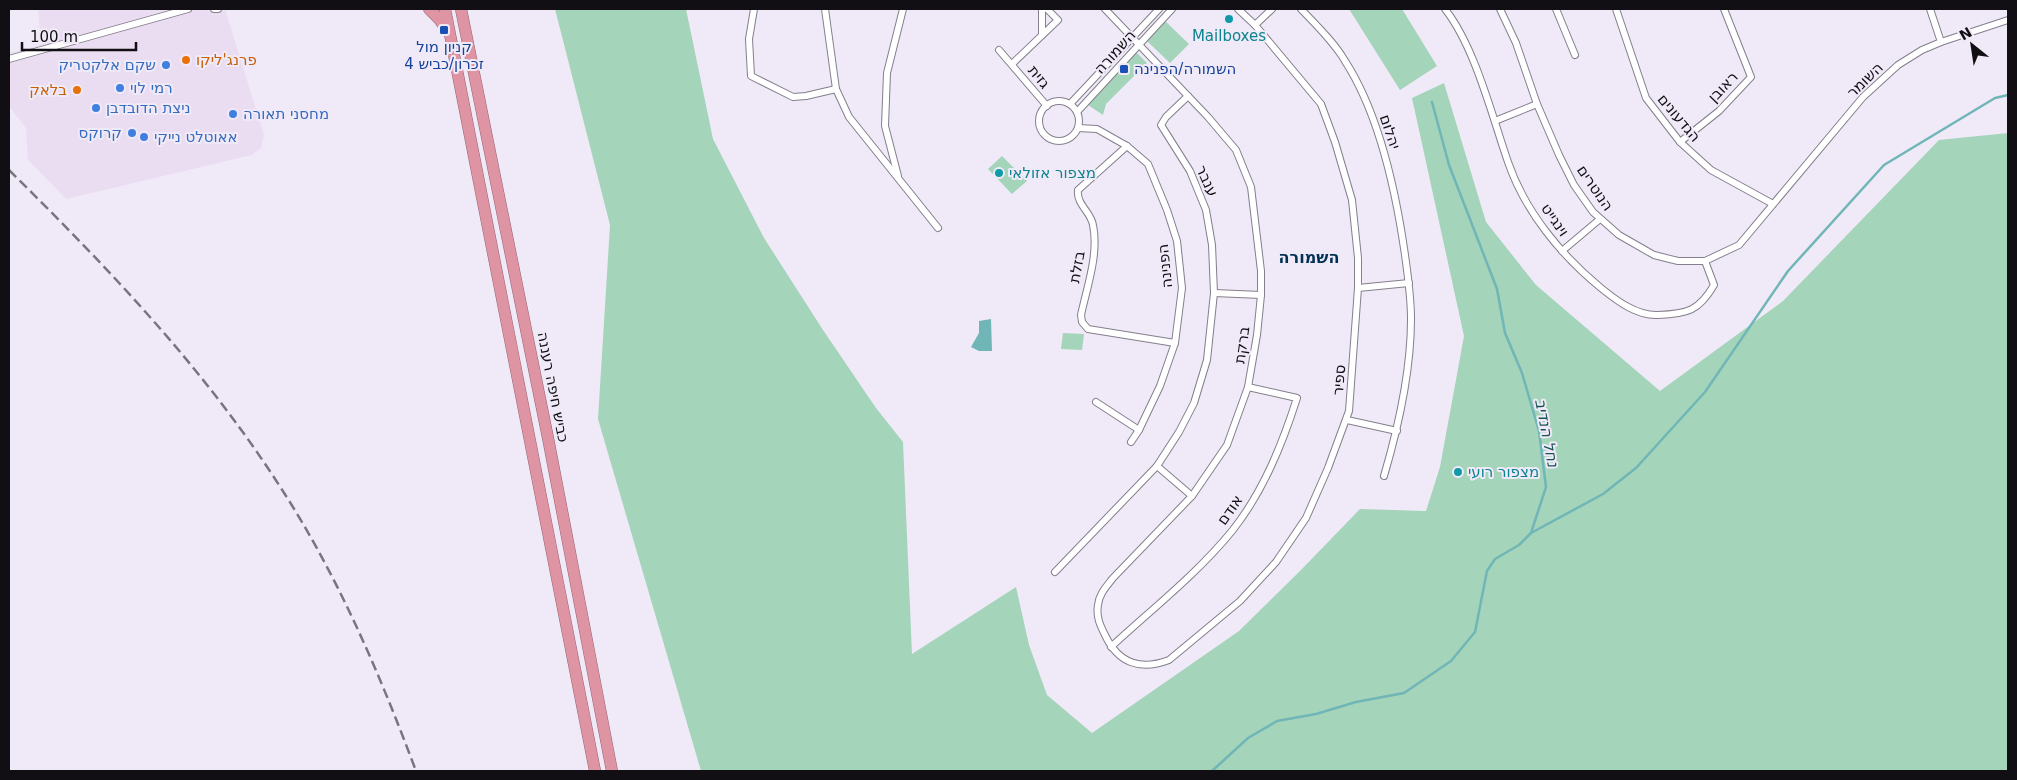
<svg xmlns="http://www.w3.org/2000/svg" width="2017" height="780" font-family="'DejaVu Sans',Heebo,sans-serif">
<rect width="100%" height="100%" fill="#f0eaf8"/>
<polygon fill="#ebddf1" points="38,9 225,9 264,135 261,148 252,155 66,199 28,160 26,128 9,106 9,53 41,45"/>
<g fill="#a4d4ba">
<polygon points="555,9 686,9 713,139 764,238 823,330 876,408 903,442 912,654 1016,587 1029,645 1047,695 1092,733 1239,631 1300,571 1360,509 1426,511 1440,467 1464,336 1412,98 1444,83 1486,222 1536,285 1660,391 1783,301 1939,140 2008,133 2008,771 701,771 598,419 610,225"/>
<polygon points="1349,9 1402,9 1437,66 1400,90"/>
<polygon points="1164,20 1189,44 1170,63 1146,40"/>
<polygon points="1136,52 1147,63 1106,104 1103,115 1085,103"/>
<polygon points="1002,156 1027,181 1012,194 988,169"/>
<polygon points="1063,333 1084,334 1082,350 1061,349"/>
</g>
<polygon fill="#70b6b7" points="991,319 992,351 979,351 971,347 979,333 979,321"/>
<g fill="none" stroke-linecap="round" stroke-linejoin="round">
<g stroke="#70b6b7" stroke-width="2.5">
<polyline points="1531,533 1603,494 1636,468 1705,392 1788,271 1884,165 1995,98 2008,95"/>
<polyline points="1212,771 1248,738 1277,721 1316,714 1356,702 1404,693 1451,661 1475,632 1487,571 1495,559 1519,545 1531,533 1546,487 1539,431 1522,373 1505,333 1497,289 1449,165 1432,102"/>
</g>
<defs>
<g id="street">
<polyline points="214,9 218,9"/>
<polyline points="754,9 749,39 751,76 793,97 806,96 836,89"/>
<polyline points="825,9 836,89 849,117 938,228"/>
<polyline points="1042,9 1042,35"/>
<path d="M1105 9 1208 117 1236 150 1251 187 1261 271V295L1257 335 1248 387 1227 445 1192 496 1113 578C1106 587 1099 594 1098 605 1096 617 1100 625 1105 635 1118 663 1140 671 1169 660L1240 601 1276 562 1306 518 1328 468 1349 411 1358 288V258L1352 200 1335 142 1321 104 1255 25 1238 9"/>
<path d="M1301 9C1316 25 1334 42 1345 61 1380 115 1396 192 1405 255 1408 276 1411 298 1411 319 1411 372 1399 425 1384 476"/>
<path d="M1445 9C1475 47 1492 116 1508 162 1525 212 1562 256 1601 288 1617 301 1637 316 1658 315 1687 314 1699 311 1714 285L1705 261"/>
<polyline points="1500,9 1516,43 1537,104 1559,155 1574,185 1593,212 1619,235 1654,255 1678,261 1705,261 1739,245 1863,97 1898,65 1922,50 1941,42 2008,20"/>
<polyline points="1556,9 1575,55"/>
<polyline points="1616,9 1646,98 1680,142 1711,170 1773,204"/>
<polyline points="1930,9 1941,42"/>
<polyline points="1255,25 1272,9"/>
<polyline points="999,50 1047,106"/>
<polyline points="9,59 188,9"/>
<polyline points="1012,64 1058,20 1047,9"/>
<circle cx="1059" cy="121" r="20"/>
<polyline points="1070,104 1159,9"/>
<polyline points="1077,112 1172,9"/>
<polyline points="1495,121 1537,104"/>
<polyline points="1078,128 1097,129 1127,146 1148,164 1167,210 1177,241 1182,288 1175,343 1160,386 1139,430 1131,442"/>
<polyline points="1680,142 1719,111 1751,77 1724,9"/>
<path d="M1127 146 1078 190C1076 204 1091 212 1093 225 1099 254 1087 287 1081 315L1082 322 1088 329 1175 343"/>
<polyline points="898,176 885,126 887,73 903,9"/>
<polyline points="1562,251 1600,219"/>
<polyline points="1358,288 1409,283"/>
<polyline points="1214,293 1261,295"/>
<polyline points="1096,402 1139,430"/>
<polyline points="1347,420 1397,431"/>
<polyline points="1157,466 1192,496"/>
<polyline points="1055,572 1157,466 1179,432 1194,403 1207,360 1214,293 1212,245 1206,210 1190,171 1161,125 1166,117 1188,96"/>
<path d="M1111 647C1152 609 1197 574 1232 531 1263 492 1282 445 1297 398L1248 387"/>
</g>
<g id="highway">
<polyline points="429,9 439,19 447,30"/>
<polyline points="445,9 595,771"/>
<polyline points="461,9 548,438 612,771"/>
</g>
</defs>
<use href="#street" stroke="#847f8b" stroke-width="8"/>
<use href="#highway" stroke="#966571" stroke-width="12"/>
<use href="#street" stroke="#fff" stroke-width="6"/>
<use href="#highway" stroke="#de94a3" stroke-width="11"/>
<path stroke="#78757e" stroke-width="2.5" stroke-dasharray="10 5" stroke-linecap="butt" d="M9 170C108 268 203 367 279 485 337 574 379 672 416 771"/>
</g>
<g fill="#0f9aa8" stroke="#f0eaf8" stroke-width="2">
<circle cx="1229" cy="19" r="5"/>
<circle cx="999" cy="173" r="5"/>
<circle cx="1458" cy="472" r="5"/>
</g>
<g fill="#1a4fb4" stroke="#f0eaf8" stroke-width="2">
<rect x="439" y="25" width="10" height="10" rx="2.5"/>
<rect x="1119" y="64" width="10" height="10" rx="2.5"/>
</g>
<g fill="#e8710a" stroke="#f0eaf8" stroke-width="2">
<circle cx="186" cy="60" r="5"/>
<circle cx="77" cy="90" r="5"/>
</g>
<g fill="#3f7fe0" stroke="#f0eaf8" stroke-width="2">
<circle cx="166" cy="65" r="5"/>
<circle cx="120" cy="88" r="5"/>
<circle cx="96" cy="108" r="5"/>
<circle cx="233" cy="114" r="5"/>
<circle cx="132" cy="133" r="5"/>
<circle cx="144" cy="137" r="5"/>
</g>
<g text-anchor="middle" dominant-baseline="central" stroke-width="4" stroke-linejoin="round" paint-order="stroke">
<g font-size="15" fill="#0d838f" stroke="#f0eaf8" text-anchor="start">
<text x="1229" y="36" text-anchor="middle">Mailboxes</text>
<text x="1009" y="173">מצפור אזולאי</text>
<text x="1468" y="472">מצפור רועי</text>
</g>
<g font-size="15" fill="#164399" stroke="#f0eaf8">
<text x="444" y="47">קניון מול<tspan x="444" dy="17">זכרון/כביש 4</tspan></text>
<text x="1134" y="69" text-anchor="start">השמורה/הפנינה</text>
</g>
<g font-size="15" fill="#110f14" stroke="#f0eaf8">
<text transform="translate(1115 52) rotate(-48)">השמורה</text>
<text transform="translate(1039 77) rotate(50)">גזית</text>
<text transform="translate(1865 80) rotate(-44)">השומר</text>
<text transform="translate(1723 87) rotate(-46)">ראובן</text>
<text transform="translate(1679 118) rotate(50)">הגדעונים</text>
<text transform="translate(1390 132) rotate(71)">יהלום</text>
<text transform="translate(1207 181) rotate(66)">ענבר</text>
<text transform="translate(1595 188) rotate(55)">הנוטרים</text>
<text transform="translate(1555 220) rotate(55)">וינגייט</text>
<text transform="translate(1165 266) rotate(-96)">הפנינה</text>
<text transform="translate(1077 267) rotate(-80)">בזלת</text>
<text transform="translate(1242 345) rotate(-82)">ברקת</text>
<text transform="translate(1339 380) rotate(-85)">ספיר</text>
<text transform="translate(553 387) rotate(79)">כביש חיפה רעננה</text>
<text transform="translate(1230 510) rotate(-55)">אודם</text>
</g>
<g font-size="15" fill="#c56008" stroke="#f0eaf8" text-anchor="start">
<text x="196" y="60">פרנג'ליקו</text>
<text x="67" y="90" text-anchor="end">בלאק</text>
</g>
<g font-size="15" fill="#366cbe" stroke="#f0eaf8" text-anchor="start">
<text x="156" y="65" text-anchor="end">שקם אלקטריק</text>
<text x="130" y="88">רמי לוי</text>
<text x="106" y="108">ניצת הדובדבן</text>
<text x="243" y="114">מחסני תאורה</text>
<text x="122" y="133" text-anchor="end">קרוקס</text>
<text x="154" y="137">אאוטלט נייקי</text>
</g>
<g font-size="16" font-weight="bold" fill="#003154" stroke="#f0eaf8">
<text x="1309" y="257">השמורה</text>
</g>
<g font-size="16" font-style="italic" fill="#175455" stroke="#f0eaf8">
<text transform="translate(1547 433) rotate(79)">נחל הנדיב</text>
</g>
</g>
<rect width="2017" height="780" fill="none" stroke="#110f14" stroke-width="20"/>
<g transform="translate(1972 45) rotate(330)" stroke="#f0eaf8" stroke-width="4" paint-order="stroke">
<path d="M0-4L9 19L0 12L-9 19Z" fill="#110f14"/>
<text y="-8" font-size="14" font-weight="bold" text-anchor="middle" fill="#110f14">N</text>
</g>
<path d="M22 42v8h114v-8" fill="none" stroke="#110f14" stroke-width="2.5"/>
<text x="30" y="42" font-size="15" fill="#110f14" stroke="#f0eaf8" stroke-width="4" paint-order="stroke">100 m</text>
</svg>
